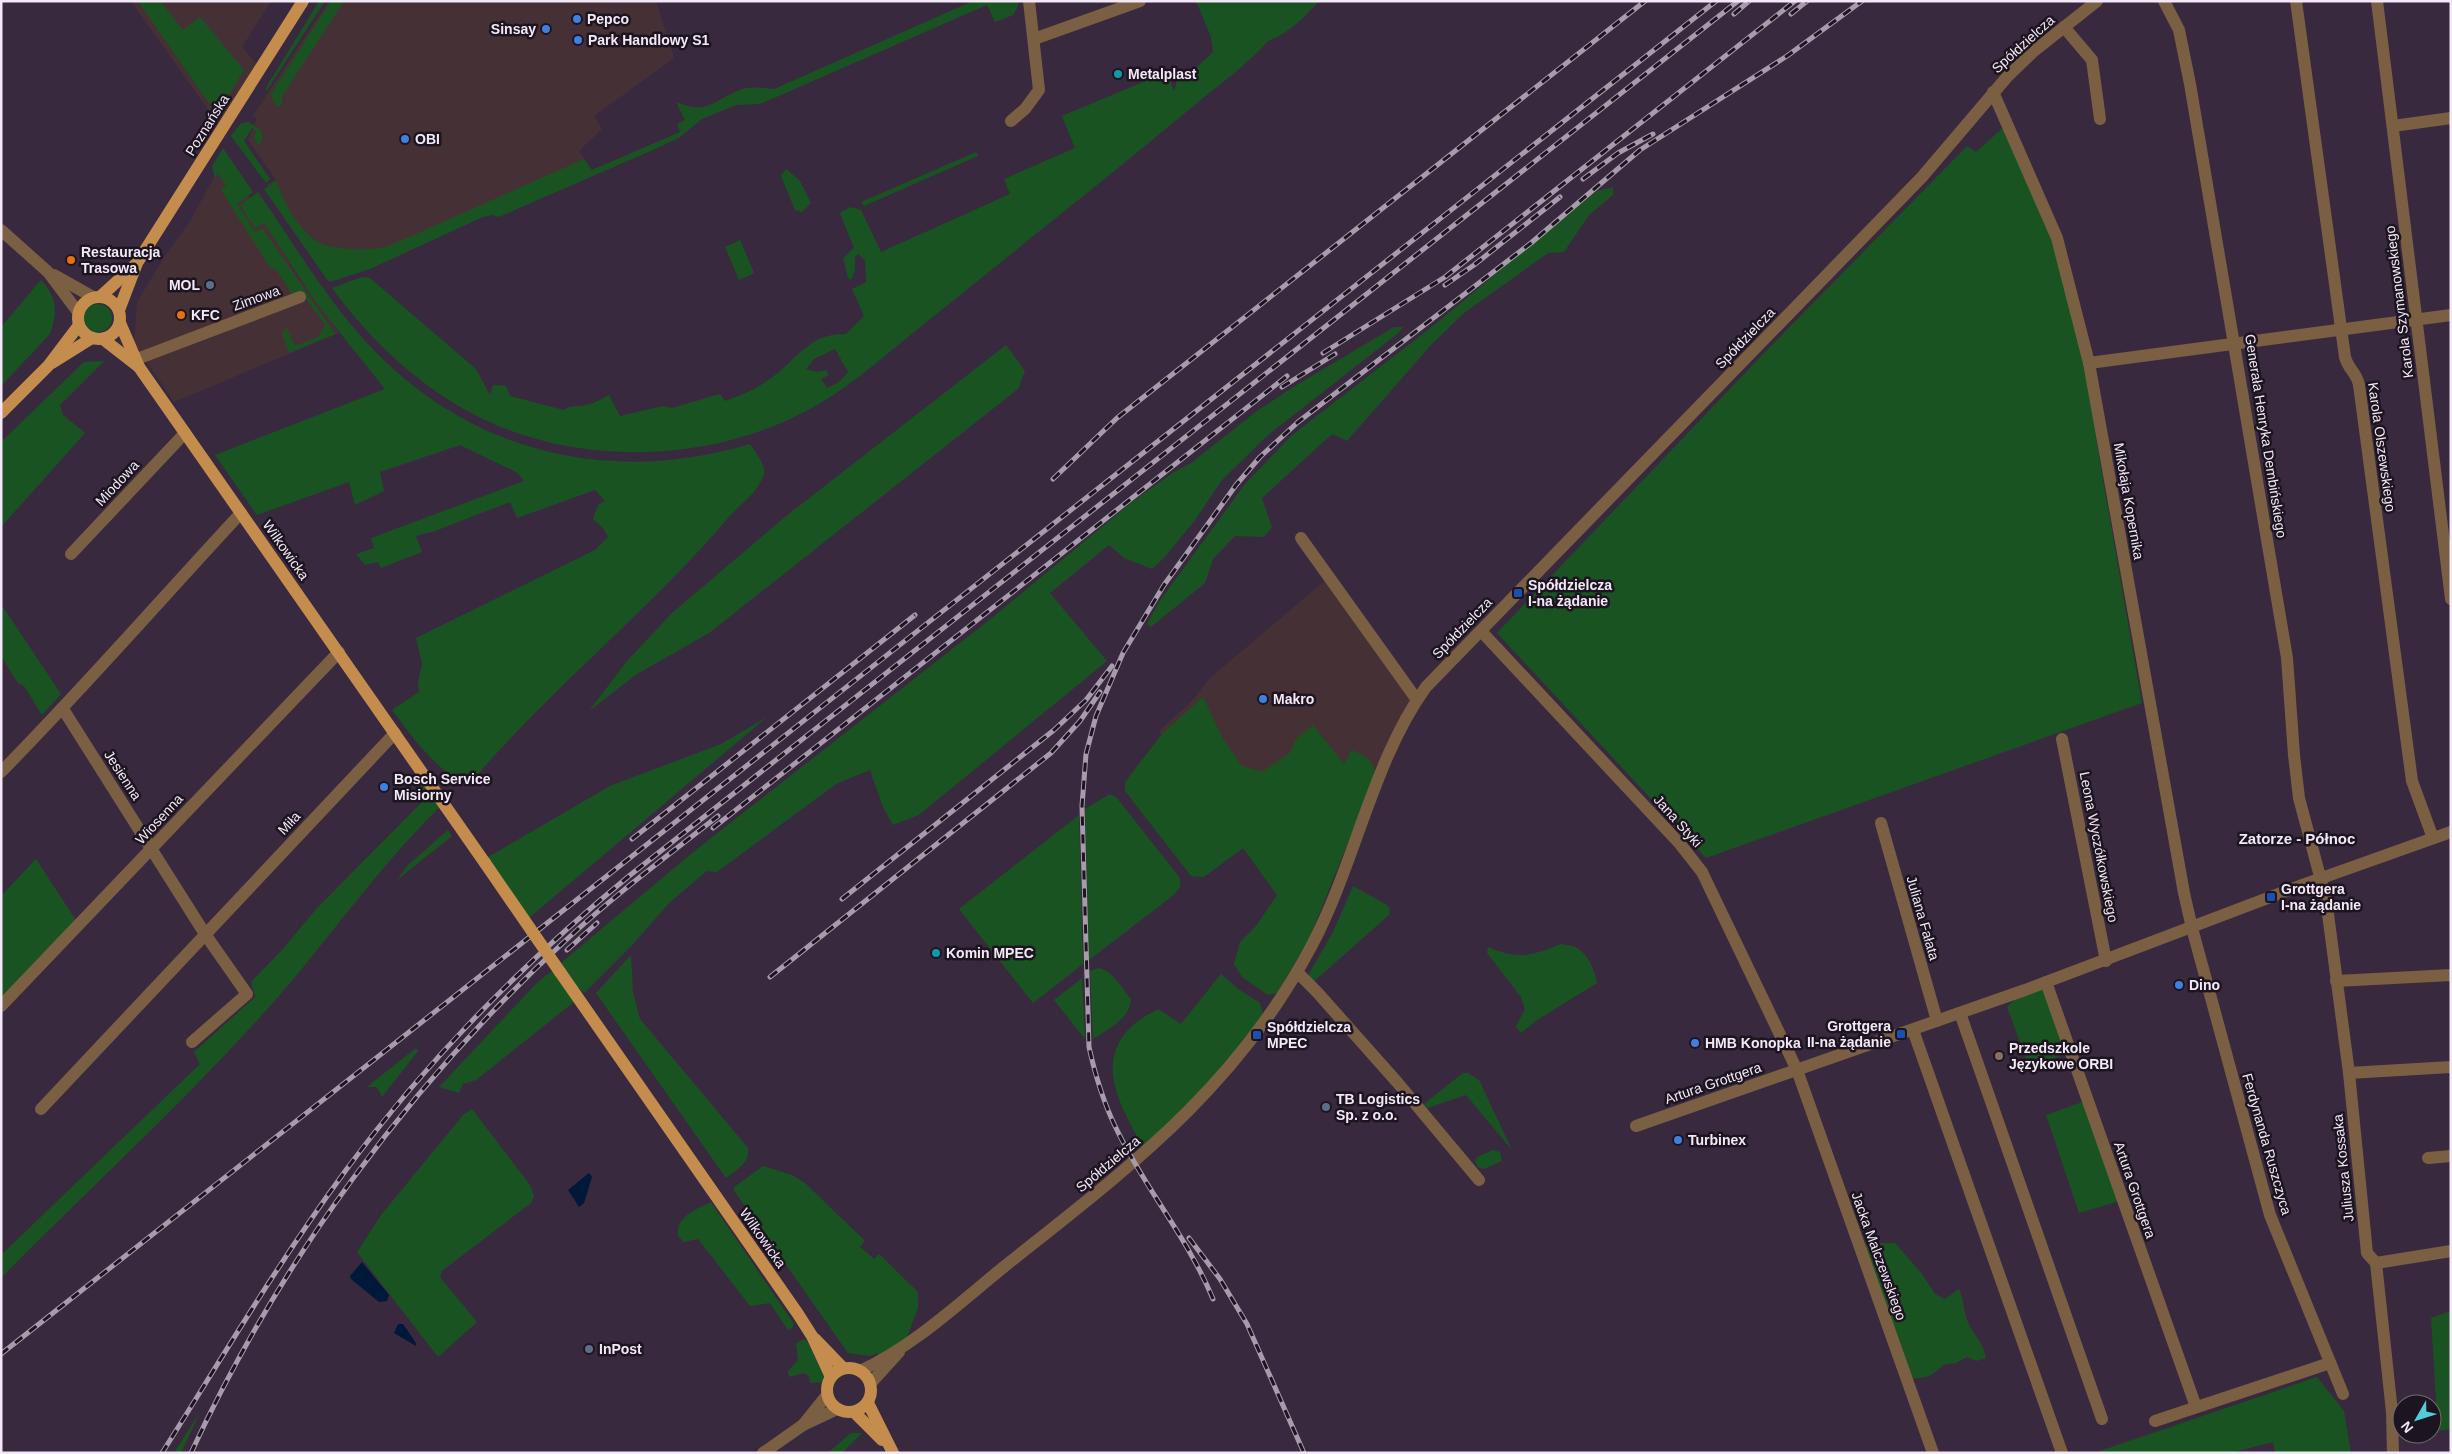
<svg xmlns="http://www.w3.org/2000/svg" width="2452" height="1454" font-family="Helvetica,sans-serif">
<rect width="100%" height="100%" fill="#39293f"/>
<g fill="#453135">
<polygon points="131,1 271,1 242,47 260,68 222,129"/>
<polygon points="329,1 656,1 674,58 594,116 602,129 579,151 586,161 333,273 267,185 276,180 248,140 257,118 252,117"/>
<polygon points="225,158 297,275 339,333 174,402 134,343 137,302 163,259 190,221"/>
<polygon points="1328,578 1417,700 1300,890 1284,905 1159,731 1193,700 1210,678"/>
</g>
<g fill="#1a5322" fill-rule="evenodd">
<polygon points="138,1 160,1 183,30 200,17 244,70 220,109 218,111 206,99"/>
<polygon points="319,1 325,1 266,92 267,86"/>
<polygon points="331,1 344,1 281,98 283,104 276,107 271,94"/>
<path d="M973 1H1018V6L1013 15 995 22 987 5 760 104 736 105 702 119 679 138 655 149 499 217 492 215 483 217 370 269 333 281H328L264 189 276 181C285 203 296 227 316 241 332 251 364 250 381 248 390 246 399 241 407 238L584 159 592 170 680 132 677 124 685 120 676 102C710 116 713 99 743 89 752 86 764 88 774 89Z"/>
<path d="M1196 1H1319C1304 18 1289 33 1268 41 1246 66 1217 86 1191 108 1140 150 1089 192 1037 233 995 267 952 302 909 336 876 363 842 393 804 412 709 462 582 466 485 420 423 390 372 343 332 288L362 277 370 278 476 369 490 395 493 385 506 386 510 396 564 410C570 405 573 407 580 406 591 405 600 400 609 395L620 416 663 406 672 408 720 394 725 401C740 396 754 390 767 381 795 363 807 333 846 334L864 316 852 289 866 282 865 260 858 254 855 257V271L851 280 848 278 843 258 854 248 840 213 850 207 861 210 881 252 1010 194 1004 179 1075 148 1062 116 1167 72 1174 91 1178 78 1195 69 1213 52 1211 37ZM835 349 848 372 839 382 827 388 821 379 829 375 826 370 818 372 806 369 814 359Z"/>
<polygon points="248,122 260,129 263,137 259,145 254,139 256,131 252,128 244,141 270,179 266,183 231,136 241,123"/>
<polygon points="2007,124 2051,233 2086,367 2098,451 2142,703 1706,858 1497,633 1767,350 1967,146 1976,152"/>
<polygon points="223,148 253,192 237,204 255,232 262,228 335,334 289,353 282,334 285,329 288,329 293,344 297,345 318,337 325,325 300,291 292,294 275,268 271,269 221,190 226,186 218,173 215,179 212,166"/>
<polygon points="976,152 978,156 864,206 861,202"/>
<polygon points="786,169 800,181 811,203 802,212 795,210 781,176"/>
<polygon points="1613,187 1613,195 1589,215 1564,252 1548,253 1464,313 1431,345 1347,441 1332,434 1262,498 1272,527 1264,537 1235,536 1213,559 1205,583 1151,627 1147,624 1159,602 1245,484 1291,436 1429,329 1597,191"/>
<path d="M258 192C290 238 322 292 359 334 460 450 604 488 750 444 755 451 766 466 764 474 758 493 740 504 728 518 649 611 552 687 473 780L464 784C434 767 413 738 392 710L419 692 418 681 422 664 416 638 595 550 608 537 603 528 593 519 598 505 605 501 595 490 517 518 510 502 435 531 416 536 422 552 381 568 378 562 365 565 356 554 374 548 371 538 524 481 518 473 460 445 380 472 384 491 355 505 349 482 257 515 215 455 385 389 317 304 264 223 255 228 240 205Z"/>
<polygon points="740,240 754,273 739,280 725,247"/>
<path d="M41 280C57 298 58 311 50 334L1 386V327Z"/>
<circle cx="98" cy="318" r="14"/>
<polygon points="1394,327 1403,327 1397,334 1268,435 1222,480 1195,520 1165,557 1152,569 1124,558 1109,545 1050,593 1107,661 919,815 893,825 883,807 870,770 836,784 717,872 707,871 670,902 634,943 584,993 558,969 574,1002 476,1080 463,1084 459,1093 439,1087 536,984 692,853 993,617 1132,502 1174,472 1191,463 1257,411 1295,386"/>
<polygon points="1006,345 1025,371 1018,389 709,633 637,674 589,711 627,661 672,613 786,516"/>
<polygon points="104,361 60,405 63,415 85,433 1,527 1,442 84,362"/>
<polygon points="1,604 61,694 42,715 24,686 18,683 1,656"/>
<path d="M1203 697 1223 739 1242 766 1262 772 1291 752 1295 740 1313 725 1344 764 1352 750C1364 756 1375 760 1375 775L1310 937 1277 993 1268 995 1242 977 1234 964 1240 942 1256 926 1277 895 1243 848 1204 877 1191 876 1125 791V782L1162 734Z"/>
<polygon points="767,717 523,923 483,860 610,786 721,744"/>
<path d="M426 777 444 803C376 868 325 946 262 1015 179 1107 88 1190 1 1278V1255L200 1064 194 1052 255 997 251 982 282 950 316 909 427 797 419 783Z"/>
<polygon points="1110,794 1116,797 1180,878 1180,887 1175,894 1089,960 1085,809"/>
<polygon points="1079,815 1083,964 1033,1003 959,909"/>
<polygon points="448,830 452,836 397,880 407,866"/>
<polygon points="36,859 77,922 1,1001 1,896"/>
<polygon points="1353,886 1387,905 1390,910 1389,915 1311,984 1306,979 1333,932"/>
<path d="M1561 944C1565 945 1573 945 1577 948 1588 954 1595 971 1597 983L1537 1020 1521 1033 1516 1027 1525 1009 1521 997 1487 953 1488 947C1519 960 1530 956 1561 944Z"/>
<path d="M631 955 633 992 640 1019 748 1148C750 1163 737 1170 726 1178L596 993Z"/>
<path d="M1098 968C1113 970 1121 988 1131 999 1130 1019 1109 1028 1093 1039L1090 971Z"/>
<path d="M1221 974 1238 989 1260 1003 1263 1014 1247 1038 1146 1152C1125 1114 1091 1064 1132 1026 1139 1019 1150 1014 1158 1009L1181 1024Z"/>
<polygon points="1082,978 1085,1039 1054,1000"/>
<polygon points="2046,982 2071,1052 2029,1067 2007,1007 2025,990"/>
<polygon points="416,1048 418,1051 382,1097 377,1087 367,1087"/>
<polygon points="1463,1073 1468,1073 1479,1080 1512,1150 1466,1095 1427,1108 1424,1104"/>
<polygon points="2088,1100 2123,1200 2079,1213 2046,1115"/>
<polygon points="472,1109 530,1185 534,1196 531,1203 442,1271 440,1277 477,1322 438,1357 357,1252 381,1215 464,1114"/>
<polygon points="1493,1150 1500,1152 1502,1161 1484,1169 1479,1168 1475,1162 1477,1157"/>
<polygon points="763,1166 792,1175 805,1183 865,1241 860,1247 874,1259 879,1254 918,1292 918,1308 907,1337 879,1357 877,1353 870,1356 848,1353 735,1192 733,1188"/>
<path d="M711 1202 794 1324 792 1328 788 1330 770 1303 750 1306 698 1239 684 1242 678 1236C676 1216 695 1210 711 1202Z"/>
<path d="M1876 1243H1895L1922 1274 1935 1294 1945 1299 1959 1289C1964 1299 1963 1309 1967 1320 1972 1334 1984 1343 1986 1358L1976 1361 1967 1357 1956 1363 1943 1365C1931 1378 1923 1379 1906 1378L1860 1247Z"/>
<polygon points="2451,1311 2451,1429 2438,1431 2431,1318"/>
<polygon points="804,1339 807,1341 827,1382 810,1383 809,1376 804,1373 789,1377 788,1371 798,1360 796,1343"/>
<polygon points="2317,1377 2344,1411 2351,1453 2275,1453 2273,1442 2230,1453 2094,1453"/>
<polygon points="200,1412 181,1453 174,1453"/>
<polygon points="851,1433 862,1433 842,1453 828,1453"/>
</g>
<g fill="#001839">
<polygon points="589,1173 592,1177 584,1203 579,1207 568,1190"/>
<polygon points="362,1262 389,1295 387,1301 379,1302 351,1279 350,1276"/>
<polygon points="398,1324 403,1324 416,1343 416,1346 394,1333"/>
</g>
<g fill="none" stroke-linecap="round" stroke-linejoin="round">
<g stroke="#7b5f42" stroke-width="12">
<polyline points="2164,1 2179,30 2190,84 2287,658 2294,755 2299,798 2326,899 2349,1073 2367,1253 2376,1263 2392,1412 2393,1453"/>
<path d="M2296 1 2345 357C2348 369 2357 373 2359 385L2412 781 2433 838"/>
<polyline points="2377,1 2451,599"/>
<polyline points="2064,27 2092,60 2100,119"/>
<polyline points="1034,39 1140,1"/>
<polyline points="1993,92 2057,238 2089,363 2184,893 2192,928 2270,1215 2343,1394"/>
<polyline points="1011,121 1025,109 1039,90 1029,1"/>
<polyline points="2393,126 2451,118"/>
<polyline points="1,230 48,272 78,312"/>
<polyline points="54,275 93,297"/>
<polyline points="137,359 300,297"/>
<polyline points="2089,363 2451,315"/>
<polyline points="1301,538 1417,700"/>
<polyline points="71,554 185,433"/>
<polyline points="1481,631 1680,844 1702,872 1797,1070 1933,1453"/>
<polyline points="63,709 205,934 247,994 192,1042"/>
<polyline points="2062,739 2106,961"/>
<path d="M1 772C84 688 161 599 241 513"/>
<polyline points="1881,823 1937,1021"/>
<polyline points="1297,972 1317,992 1397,1082 1479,1180"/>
<polyline points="2336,981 2451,975"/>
<polyline points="2046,982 2196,1407"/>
<polyline points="1,1006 339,652"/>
<polyline points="1960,1013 2102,1419"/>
<polyline points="1913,1030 2062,1453"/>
<polyline points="2349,1073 2451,1067"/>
<polyline points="41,1109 395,733"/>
<polyline points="1636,1126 2025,990 2302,885 2451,832"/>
<polyline points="2428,1158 2451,1156"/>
<polyline points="2376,1263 2451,1251"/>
<path d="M860 1371C914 1346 959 1303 1005 1266 1128 1168 1236 1089 1312 945 1355 864 1373 760 1426 687L1922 177 2007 77 2034 51 2097 1"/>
<polyline points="870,1384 899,1352"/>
<polyline points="2155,1421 2330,1363"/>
<polyline points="803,1425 827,1395"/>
<polyline points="763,1453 803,1425 837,1409"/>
</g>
<g stroke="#c48d4e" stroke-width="12">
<circle cx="99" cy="318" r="21"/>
<polyline points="100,297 135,265"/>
<polyline points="119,310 137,263 303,1"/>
<polyline points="120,323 139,367 485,863"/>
<polyline points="103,339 139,367"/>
<polyline points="52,363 92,338"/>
<polyline points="1,413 48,366 79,325"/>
<polyline points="560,972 798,1314 812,1336 831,1377"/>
<polyline points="815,1339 843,1368"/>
<circle cx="849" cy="1390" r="22"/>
<polyline points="868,1403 893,1453"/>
<polyline points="854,1412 882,1440"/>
</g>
<defs>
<g id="rail">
<polyline points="1734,14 1749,1"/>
<polyline points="1791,14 1807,1"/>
<polyline points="1583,179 1618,153 1653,134"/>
<polyline points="1445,285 1474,265 1560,197"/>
<polyline points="1323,353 1445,277 1795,1"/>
<polyline points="1282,387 1335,354"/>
<polyline points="1053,479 1117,418 1645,1"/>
<polyline points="713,828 1287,376"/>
<polyline points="632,839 915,615"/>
<polyline points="842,899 1054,730 1086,700 1112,666"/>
<polyline points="567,950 597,923"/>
<polyline points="770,977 1051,753 1080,721 1100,692"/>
<polyline points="1189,1238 1220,1279 1247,1324 1304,1453"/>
<path d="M1213 1299C1188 1238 1143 1186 1115 1126 1103 1101 1095 1074 1089 1047L1082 806 1086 754 1096 716 1123 653 1164 585 1236 485 1260 457 1298 422 1531 243 1640 150 1787 56 1862 1"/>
<polyline points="1,1354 1716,1"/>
<path d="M162 1453C222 1358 279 1261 346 1170 427 1060 523 963 629 876L1738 1"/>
<path d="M191 1453C280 1261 409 1084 565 941 613 896 666 857 718 816"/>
</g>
</defs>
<use href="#rail" stroke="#a89bad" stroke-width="5"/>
<use href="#rail" stroke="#1c151f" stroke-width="3" stroke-dasharray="9" stroke-linecap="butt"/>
<polyline stroke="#c48d4e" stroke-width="12" points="485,863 560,972"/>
</g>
<g fill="#3f7fe0" stroke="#1c151f" stroke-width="2">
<circle cx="577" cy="19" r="5"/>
<circle cx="546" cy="29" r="5"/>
<circle cx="578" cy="40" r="5"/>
<circle cx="405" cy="139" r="5"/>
<circle cx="1263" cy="699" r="5"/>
<circle cx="384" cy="787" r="5"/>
<circle cx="2179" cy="985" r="5"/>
<circle cx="1695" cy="1043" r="5"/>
<circle cx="1678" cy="1140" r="5"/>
</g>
<g fill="#0f9aa8" stroke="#1c151f" stroke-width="2">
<circle cx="1118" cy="74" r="5"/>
<circle cx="936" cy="953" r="5"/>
</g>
<g fill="#e8710a" stroke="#1c151f" stroke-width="2">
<circle cx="71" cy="260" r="5"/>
<circle cx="181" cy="315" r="5"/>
</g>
<g fill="#5c6f8a" stroke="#1c151f" stroke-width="2">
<circle cx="210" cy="285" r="5"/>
<circle cx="1326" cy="1107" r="5"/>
<circle cx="589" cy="1349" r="5"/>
</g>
<g fill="#1a4fb4" stroke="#1c151f" stroke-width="2">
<rect x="1513" y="588" width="10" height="10" rx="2.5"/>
<rect x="2266" y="892" width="10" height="10" rx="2.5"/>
<rect x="1896" y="1029" width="10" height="10" rx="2.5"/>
<rect x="1252" y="1030" width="10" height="10" rx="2.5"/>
</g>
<circle fill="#8d6e63" stroke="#1c151f" stroke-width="2" cx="1999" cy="1056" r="5"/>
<g text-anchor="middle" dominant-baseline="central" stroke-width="5" stroke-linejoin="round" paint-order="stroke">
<g font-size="14" font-weight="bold" fill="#f3e8f7" stroke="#1c151f" text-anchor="start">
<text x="587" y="19">Pepco</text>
<text x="536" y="29" text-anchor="end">Sinsay</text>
<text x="588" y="40">Park Handlowy S1</text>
<text x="1128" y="74">Metalplast</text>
<text x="415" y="139">OBI</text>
<text x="81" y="252">Restauracja<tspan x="81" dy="16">Trasowa</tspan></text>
<text x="200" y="285" text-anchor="end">MOL</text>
<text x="191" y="315">KFC</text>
<text x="1528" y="585">Spółdzielcza<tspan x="1528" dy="16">I-na żądanie</tspan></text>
<text x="1273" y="699">Makro</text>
<text x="394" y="779">Bosch Service<tspan x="394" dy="16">Misiorny</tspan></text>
<text x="2281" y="889">Grottgera<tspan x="2281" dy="16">I-na żądanie</tspan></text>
<text x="946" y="953">Komin MPEC</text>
<text x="2189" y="985">Dino</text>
<text x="1891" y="1026" text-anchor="end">Grottgera<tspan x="1891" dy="16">II-na żądanie</tspan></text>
<text x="1267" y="1027">Spółdzielcza<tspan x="1267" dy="16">MPEC</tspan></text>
<text x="1705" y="1043">HMB Konopka</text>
<text x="2009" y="1048">Przedszkole<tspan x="2009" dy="16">Językowe ORBI</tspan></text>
<text x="1336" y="1099">TB Logistics<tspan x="1336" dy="16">Sp. z o.o.</tspan></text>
<text x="1688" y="1140">Turbinex</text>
<text x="599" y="1349">InPost</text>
</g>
<g font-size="14" fill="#f3e8f7" stroke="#1c151f">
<text transform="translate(2023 44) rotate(-42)">Spółdzielcza</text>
<text transform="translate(207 125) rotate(-58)">Poznańska</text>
<text transform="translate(256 298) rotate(-20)">Zimowa</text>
<text transform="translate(2399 302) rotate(-97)">Karola Szymanowskiego</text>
<text transform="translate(1745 338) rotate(-46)">Spółdzielcza</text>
<text transform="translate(2266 436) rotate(81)">Generała Henryka Dembińskiego</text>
<text transform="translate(2382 447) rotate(82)">Karola Olszewskiego</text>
<text transform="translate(117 483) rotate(-47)">Miodowa</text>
<text transform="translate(2129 501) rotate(80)">Mikołaja Kopernika</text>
<text transform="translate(286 550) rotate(55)">Wilkowicka</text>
<text transform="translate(1462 628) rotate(-46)">Spółdzielcza</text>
<text transform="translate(123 775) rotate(57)">Jesienna</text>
<text transform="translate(159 819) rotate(-47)">Wiosenna</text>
<text transform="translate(1678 821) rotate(48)">Jana Styki</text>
<text transform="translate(289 823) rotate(-47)">Miła</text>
<text transform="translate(2099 847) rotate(79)">Leona Wyczółkowskiego</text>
<text transform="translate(1923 918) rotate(74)">Juliana Fałata</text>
<text transform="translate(1713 1083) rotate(-19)">Artura Grottgera</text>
<text transform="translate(2267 1144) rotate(74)">Ferdynanda Ruszczyca</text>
<text transform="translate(1108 1164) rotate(-40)">Spółdzielcza</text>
<text transform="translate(2343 1168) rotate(-96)">Juliusza Kossaka</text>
<text transform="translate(2135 1190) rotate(71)">Artura Grottgera</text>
<text transform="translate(763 1238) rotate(55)">Wilkowicka</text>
<text transform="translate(1879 1256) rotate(70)">Jacka Malczewskiego</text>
</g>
<g font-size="15" font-weight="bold" fill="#f3e8f7" stroke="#1c151f">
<text x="2297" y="838">Zatorze - Północ</text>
</g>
</g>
<rect width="2452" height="1454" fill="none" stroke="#f3e8f7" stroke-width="5"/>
<g transform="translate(2417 1419) rotate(231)"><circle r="24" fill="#1c151f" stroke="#726975"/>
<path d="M0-4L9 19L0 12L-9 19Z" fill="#53cbda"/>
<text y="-8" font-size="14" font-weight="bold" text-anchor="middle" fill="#f3e8f7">N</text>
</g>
</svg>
